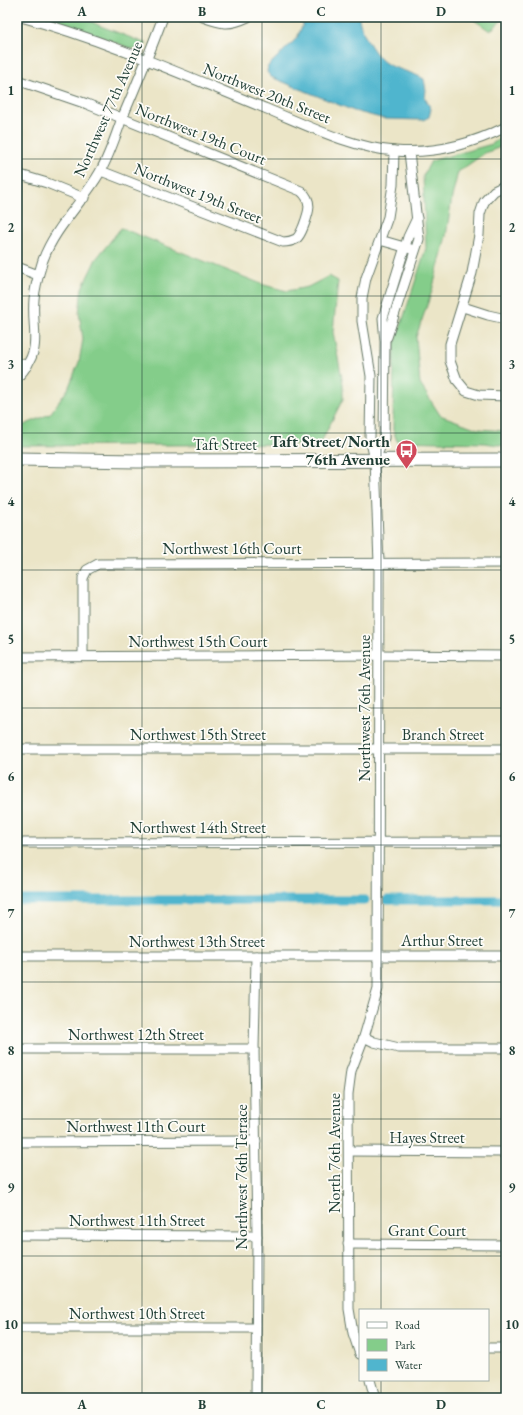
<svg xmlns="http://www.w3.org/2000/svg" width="523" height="1415" font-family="'EB Garamond',serif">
<rect width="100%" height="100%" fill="#fdfcf7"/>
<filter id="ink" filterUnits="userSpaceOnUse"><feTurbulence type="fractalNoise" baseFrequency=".025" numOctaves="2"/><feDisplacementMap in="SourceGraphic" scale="8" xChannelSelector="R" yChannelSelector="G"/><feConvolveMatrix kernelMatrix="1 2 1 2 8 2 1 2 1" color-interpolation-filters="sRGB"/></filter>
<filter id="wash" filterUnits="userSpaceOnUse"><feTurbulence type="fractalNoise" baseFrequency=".012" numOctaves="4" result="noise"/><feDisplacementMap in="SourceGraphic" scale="16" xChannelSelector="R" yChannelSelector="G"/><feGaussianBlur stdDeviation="0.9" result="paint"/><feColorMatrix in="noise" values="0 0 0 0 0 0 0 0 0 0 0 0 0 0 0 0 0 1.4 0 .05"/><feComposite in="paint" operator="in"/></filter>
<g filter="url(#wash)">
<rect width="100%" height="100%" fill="#ebe5c7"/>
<g fill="#84cd8a" stroke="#52855f">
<polygon points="50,17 83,17 98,25 147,44 142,47 132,49"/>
<polygon points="470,17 505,17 490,31"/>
<polygon points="506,134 506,145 485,153 458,172 452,197 446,236 432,291 416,337 420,384 440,415 478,429 506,431 506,446 484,443 397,441 393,430 394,347 426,248 423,176 431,161 492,144"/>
<polygon points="121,228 264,285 287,291 308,287 329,276 338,281 333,332 343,384 343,399 320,444 17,446 17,428 50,414 68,389 79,362 83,339 79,313 82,288 96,259"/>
</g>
<path fill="#50b5ce" stroke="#387981" d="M306 17H359C359 29 376 58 387 64 399 70 412 72 424 79L426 90 425 98 431 109 429 117 423 120 385 119 354 111 271 77 267 72 268 66 297 38Z"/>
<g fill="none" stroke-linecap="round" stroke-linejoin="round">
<g stroke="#50b5ce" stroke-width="9">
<polyline points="17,900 365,900"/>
<polyline points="387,900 506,900"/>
</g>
</g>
</g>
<g filter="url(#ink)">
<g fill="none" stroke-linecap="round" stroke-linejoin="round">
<defs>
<g id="street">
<path d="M21 17C105 40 186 76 267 109 306 125 352 148 395 151 433 154 472 144 506 127"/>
<path d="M203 17C222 24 229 26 248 17"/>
<path d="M17 80 87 104 301 191C313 201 309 212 304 225 302 230 300 236 296 239 292 241 288 242 283 242L101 171"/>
<polyline points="17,174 47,183 84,198"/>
<polyline points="506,185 494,191 484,202 480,214 479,235 472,273 450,344 450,361 457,380 466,391 479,395 506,396"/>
<polyline points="380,240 411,249"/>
<polyline points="17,267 38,275"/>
<polyline points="463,307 488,315 506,319"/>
<polyline points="387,337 419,239 409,152"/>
<polyline points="17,362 27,366"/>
<path d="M17 378C45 348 31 334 34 299 35 285 39 273 43 260 55 227 83 202 100 172 109 156 115 138 121 121 136 86 150 52 163 17"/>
<polyline points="375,460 384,438 385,342 383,318 408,237 417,218"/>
<polyline points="83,656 83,578 87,570 98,564 506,563"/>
<polyline points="17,657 379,655 506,656"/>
<polyline points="17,749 506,749"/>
<polyline points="17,843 506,842"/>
<polyline points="17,956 506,956"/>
<polyline points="364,1037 374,1042 399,1048 506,1048"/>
<polyline points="17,1049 254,1049"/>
<polyline points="17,1142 256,1141"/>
<polyline points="349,1151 506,1152"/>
<polyline points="17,1235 257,1236"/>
<polyline points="348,1244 506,1245"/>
<polyline points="17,1328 256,1328"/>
<polyline points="488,1348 506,1348"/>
<polyline points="360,1354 353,1333 349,1309 348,1094 351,1071 364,1037 378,989 379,563 375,460 370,438 371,376 362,321 362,298 366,278 388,217 393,185 394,151"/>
<polyline points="370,1380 375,1398"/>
<polyline points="256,1398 257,1236 254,1049 256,956"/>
</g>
<polyline id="secondary" points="17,459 137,461 506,460"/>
</defs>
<use href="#street" stroke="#667867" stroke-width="11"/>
<use href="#secondary" stroke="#667867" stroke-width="15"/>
<use href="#street" stroke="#fff" stroke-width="9"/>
<use href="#secondary" stroke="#fff" stroke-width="13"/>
</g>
</g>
<path fill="none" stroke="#1f3d34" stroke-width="1" stroke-opacity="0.55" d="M142 17V1398M262 17V1398M381 17V1310M17 159H506M17 296H506M17 433H506M17 570H506M17 708H506M17 845H506M17 982H506M17 1119H506M17 1256H506M381 1380V1398"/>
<defs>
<symbol id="bus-pin" viewBox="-11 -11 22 30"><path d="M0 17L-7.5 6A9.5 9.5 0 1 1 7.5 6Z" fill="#d1495b" stroke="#fdfcf7"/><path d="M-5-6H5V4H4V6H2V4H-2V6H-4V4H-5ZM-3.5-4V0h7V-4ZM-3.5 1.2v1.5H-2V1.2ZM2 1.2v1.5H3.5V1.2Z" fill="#fff"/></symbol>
</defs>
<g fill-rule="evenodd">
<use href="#bus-pin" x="394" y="438" width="25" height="34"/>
</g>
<g text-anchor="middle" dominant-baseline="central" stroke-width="3.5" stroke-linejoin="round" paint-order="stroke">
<g font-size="16" fill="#1f3d34" stroke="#fdfcf7">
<text transform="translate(267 93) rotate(22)">Northwest 20th Street</text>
<text transform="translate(108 109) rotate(-66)">Northwest 77th Avenue</text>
<text transform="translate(201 134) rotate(22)">Northwest 19th Court</text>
<text transform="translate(198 193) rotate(22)">Northwest 19th Street</text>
<text x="225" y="444">Taft Street</text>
<text x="232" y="548">Northwest 16th Court</text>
<text x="198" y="641">Northwest 15th Court</text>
<text transform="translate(364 708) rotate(-90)">Northwest 76th Avenue</text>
<text x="198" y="734">Northwest 15th Street</text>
<text x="443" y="734">Branch Street</text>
<text x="198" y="827">Northwest 14th Street</text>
<text x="442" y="940">Arthur Street</text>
<text x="197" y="941">Northwest 13th Street</text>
<text x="136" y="1034">Northwest 12th Street</text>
<text x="136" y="1126">Northwest 11th Court</text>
<text x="427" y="1137">Hayes Street</text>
<text transform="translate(334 1153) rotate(-90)">North 76th Avenue</text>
<text transform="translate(241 1177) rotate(-90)">Northwest 76th Terrace</text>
<text x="137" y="1220">Northwest 11th Street</text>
<text x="427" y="1230">Grant Court</text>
<text x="137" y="1313">Northwest 10th Street</text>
</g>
<g font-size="16" font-weight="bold" fill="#1f3d34" stroke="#fdfcf7" text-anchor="end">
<text x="390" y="441">Taft Street/North<tspan x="390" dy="18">76th Avenue</tspan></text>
</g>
</g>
<rect width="523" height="1415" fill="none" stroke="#fdfcf7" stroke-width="44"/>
<rect x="359" y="1309" width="130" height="72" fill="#fdfcf7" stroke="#a4b0a9"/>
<rect x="367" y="1322" width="20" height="6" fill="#ffffff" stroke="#a4b0a9"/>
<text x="395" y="1329" font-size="12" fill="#1f3d34">Road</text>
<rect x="367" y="1339" width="20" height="12" fill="#84cd8a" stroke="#a4b0a9"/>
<text x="395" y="1349" font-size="12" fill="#1f3d34">Park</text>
<rect x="367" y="1359" width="20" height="12" fill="#50b5ce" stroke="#a4b0a9"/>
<text x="395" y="1369" font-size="12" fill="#1f3d34">Water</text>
<rect x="22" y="22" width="479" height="1371" fill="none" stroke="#1f3d34" stroke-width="1.5"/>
<g font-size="13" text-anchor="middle" font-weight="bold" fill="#1f3d34">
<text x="82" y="16">A</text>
<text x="202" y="16">B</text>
<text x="321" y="16">C</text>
<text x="441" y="16">D</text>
<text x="11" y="95">1</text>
<text x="512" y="95">1</text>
<text x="11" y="232">2</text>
<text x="512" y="232">2</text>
<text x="11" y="369">3</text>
<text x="512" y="369">3</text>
<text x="11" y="506">4</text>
<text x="512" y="506">4</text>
<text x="11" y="644">5</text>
<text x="512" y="644">5</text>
<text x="11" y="781">6</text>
<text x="512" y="781">6</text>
<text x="11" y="918">7</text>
<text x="512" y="918">7</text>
<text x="11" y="1055">8</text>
<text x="512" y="1055">8</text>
<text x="11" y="1192">9</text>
<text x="512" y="1192">9</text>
<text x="11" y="1329">10</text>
<text x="512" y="1329">10</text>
<text x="82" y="1409">A</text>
<text x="202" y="1409">B</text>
<text x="321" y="1409">C</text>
<text x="441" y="1409">D</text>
</g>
</svg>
